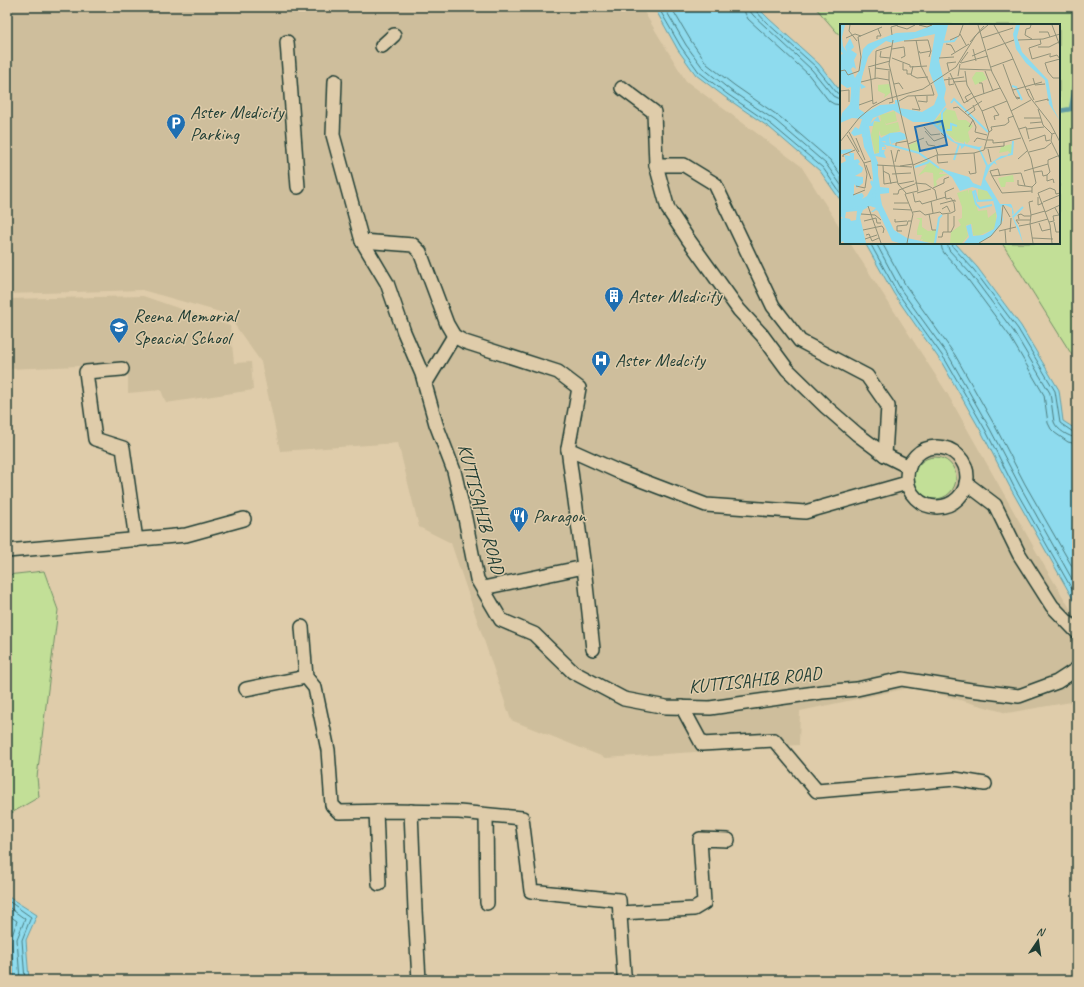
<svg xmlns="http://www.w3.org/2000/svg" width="1084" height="987" font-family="Caveat,sans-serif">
<rect width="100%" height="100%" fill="#dfccaa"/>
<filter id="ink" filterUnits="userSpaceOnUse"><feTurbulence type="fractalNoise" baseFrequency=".025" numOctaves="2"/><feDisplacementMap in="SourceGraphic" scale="8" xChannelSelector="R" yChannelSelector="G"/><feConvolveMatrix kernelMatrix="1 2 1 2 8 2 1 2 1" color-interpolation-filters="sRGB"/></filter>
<g filter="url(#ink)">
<g fill="#cebe9c">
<polygon points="7,7 641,7 686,81 801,166 841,229 841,243 850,243 947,393 1045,567 1077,620 1077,701 1007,713 913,687 800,711 799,745 606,758 511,720 451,543 419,527 398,443 280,451 261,362 227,314 142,290 7,294"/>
<polygon points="143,296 230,326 234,363 251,362 253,390 166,403 161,390 128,393 128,364 7,369 7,299"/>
</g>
<g fill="#c2df97" stroke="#708e66">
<polygon points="815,7 1077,7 1077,363 1002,243 1059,243 1059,25 841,25 841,37"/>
<circle cx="935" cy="478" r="21"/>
<polygon points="44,571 58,610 37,777 39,797 8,815 7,818 7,575"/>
</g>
<g fill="#8edbee" stroke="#629ca4">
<polygon points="654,7 757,7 769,19 819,64 841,92 841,201 820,171 770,128 725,97 696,75 678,50"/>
<polygon points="865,243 955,243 977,267 1021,326 1059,390 1063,421 1077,430 1077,606 1012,491 982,433 942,363 894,294"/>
<polygon points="7,896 37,915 26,940 29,980 7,980"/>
</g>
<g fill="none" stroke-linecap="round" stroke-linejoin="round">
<g stroke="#4b7c7e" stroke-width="1">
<polyline points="658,7 681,47 699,72 727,94 772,125 823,168 841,194"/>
<polyline points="664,7 686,45 703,68 730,90 776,121 826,164 841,185"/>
<polyline points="671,7 691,41 707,64 734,85 780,117 830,160 841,175"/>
<polyline points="744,7 745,13 748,19 808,74 829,101 834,104 841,105"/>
<polyline points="750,7 750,11 753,15 812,70 833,96 837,98 841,99"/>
<polyline points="755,7 756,11 766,22 816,67 837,93 841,94"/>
<polyline points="870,243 897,292 946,361 986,431 1015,489 1077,598"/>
<polyline points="876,243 901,290 950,358 990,429 1020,486 1077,588"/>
<polyline points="882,243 906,286 955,355 995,426 1025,484 1077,575"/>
<polyline points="941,243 942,249 944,253 966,277 1009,335 1044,395 1048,423 1051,429 1055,433 1068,442 1077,444"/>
<path d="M947 243 949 250 970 273 1014 332 1050 393 1054 422C1057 430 1069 437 1077 438"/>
<polyline points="952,243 953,247 974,270 1018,329 1055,391 1060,423 1073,432 1077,433"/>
<polyline points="7,900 31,917 22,940 25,980"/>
<polyline points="7,906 25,919 17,939 20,980"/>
<polyline points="7,914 17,921 11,939 14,980"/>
</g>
<polyline stroke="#629ca4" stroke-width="4.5" points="1059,111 1071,109 1075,87 1077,67"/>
<defs>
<g id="street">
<polyline points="287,42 298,187"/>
<polyline points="382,46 394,35"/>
<polyline points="335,81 333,135 362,241 413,245 420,252 447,324 454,336 465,342 558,372 579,388 568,449 617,471 706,505 805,512 907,483"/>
<polyline points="622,88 654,112 656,165 684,165 715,184 773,306 800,341 867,376 888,406 885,455 909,467"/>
<polyline points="656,165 668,209 688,239 739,310 762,335 787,369 826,407 857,434 885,455"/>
<polyline points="362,241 387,283 404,332 422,374 436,424 454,471 465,518 477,579 501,620 534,634 573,672 624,699 666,707 710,708 822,692 857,689 902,679 971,690 1019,696 1057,682 1077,669"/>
<polyline points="122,369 86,372 95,439 123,448 136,540"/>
<polyline points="425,384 454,336"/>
<circle cx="937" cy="477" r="30"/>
<polyline points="568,449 584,567 593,649"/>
<polyline points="966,483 995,505 1019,554 1052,606 1077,632"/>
<polyline points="7,551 186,535 244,519"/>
<polyline points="483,588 584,567"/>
<polyline points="302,627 306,677 315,688 328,750 332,805 339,812 390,811 459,812 522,818 531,891 619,900 624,974 626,980"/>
<polyline points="246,689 306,677"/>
<polyline points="682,707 702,744 774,740 817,791 955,779 985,784"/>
<polyline points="376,811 379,884"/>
<polyline points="411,811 415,910 419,980"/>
<polyline points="486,815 487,903"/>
<polyline points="620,913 694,909 704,903 700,839 728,840"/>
</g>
</defs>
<use href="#street" stroke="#1f3d34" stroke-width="16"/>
<use href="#street" stroke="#dfccaa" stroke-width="13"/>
</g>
</g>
<defs>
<symbol id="parking-pin" viewBox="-11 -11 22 30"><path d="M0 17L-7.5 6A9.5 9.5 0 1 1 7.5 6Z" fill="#1f6fb2" stroke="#dfccaa"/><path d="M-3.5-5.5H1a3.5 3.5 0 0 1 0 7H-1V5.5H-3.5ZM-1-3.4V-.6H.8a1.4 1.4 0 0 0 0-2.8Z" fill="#fff"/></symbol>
<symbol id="building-pin" viewBox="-11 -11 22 30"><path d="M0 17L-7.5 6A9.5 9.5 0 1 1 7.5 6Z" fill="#1f6fb2" stroke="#dfccaa"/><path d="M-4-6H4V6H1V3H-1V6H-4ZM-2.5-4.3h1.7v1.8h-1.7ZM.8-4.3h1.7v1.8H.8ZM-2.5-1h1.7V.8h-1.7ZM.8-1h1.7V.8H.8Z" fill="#fff"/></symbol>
<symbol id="school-pin" viewBox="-11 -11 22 30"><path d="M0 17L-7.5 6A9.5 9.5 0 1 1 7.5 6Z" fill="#1f6fb2" stroke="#dfccaa"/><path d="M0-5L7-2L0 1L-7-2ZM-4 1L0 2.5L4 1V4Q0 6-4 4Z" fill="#fff"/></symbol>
<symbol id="hospital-pin" viewBox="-11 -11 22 30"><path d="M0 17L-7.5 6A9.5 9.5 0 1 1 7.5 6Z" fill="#1f6fb2" stroke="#dfccaa"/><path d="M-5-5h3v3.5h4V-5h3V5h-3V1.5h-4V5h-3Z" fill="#fff"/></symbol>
<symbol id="restaurant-pin" viewBox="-11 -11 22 30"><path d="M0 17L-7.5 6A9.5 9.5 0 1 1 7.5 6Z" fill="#1f6fb2" stroke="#dfccaa"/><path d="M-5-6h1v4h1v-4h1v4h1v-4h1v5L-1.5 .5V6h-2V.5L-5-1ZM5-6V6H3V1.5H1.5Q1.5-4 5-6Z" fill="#fff"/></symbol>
</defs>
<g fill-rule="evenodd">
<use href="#parking-pin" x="165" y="112" width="22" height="30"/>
<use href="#building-pin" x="603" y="285" width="22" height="30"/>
<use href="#school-pin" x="108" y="316" width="22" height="30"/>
<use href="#hospital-pin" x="590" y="349" width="22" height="30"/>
<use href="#restaurant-pin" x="508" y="505" width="22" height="30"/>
</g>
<g text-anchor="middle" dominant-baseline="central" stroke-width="3" stroke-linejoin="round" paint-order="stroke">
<g font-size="19" fill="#1f3d34" stroke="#dfccaa" text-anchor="start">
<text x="190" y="112">Aster Medicity<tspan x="190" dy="22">Parking</tspan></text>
<text x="628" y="296">Aster Medicity</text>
<text x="133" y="316">Reena Memorial<tspan x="133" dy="22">Speacial School</tspan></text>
<text x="615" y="360">Aster Medcity</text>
<text x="533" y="516">Paragon</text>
</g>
<g font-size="19" fill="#1f3d34" stroke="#dfccaa">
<text transform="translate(481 509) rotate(75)">KUTTISAHIB ROAD</text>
<text transform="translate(755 680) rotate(-6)">KUTTISAHIB ROAD</text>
</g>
</g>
<g transform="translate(840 24)">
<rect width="220" height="220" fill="#dfccaa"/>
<path d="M136 48H143L147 55 135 61 132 54ZM49 60 51 68 44 74 45 70 38 67V61ZM105 85 115 87 118 96H126L133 102 128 108 130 116 127 120 125 117 124 119 116 117 106 108 107 106 104 107 94 98ZM55 87 57 97 46 100 44 96 46 101 58 98 60 107 41 112 39 106V128L35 130 31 111 34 98 41 97 40 91ZM79 117 80 128 70 126 69 121ZM171 120 173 124 171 130 168 127 159 129 161 123ZM87 137 103 146V149L100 148 99 150H108L99 154 96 157 97 161 94 163 93 149 85 148 78 152 87 141 81 139ZM173 151 174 158H166L165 163H161L158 154ZM138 165 147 167 153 175 138 177ZM128 166 129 170V166H132L138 187 147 186 148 194 156 188V201L154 205 138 212 133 211 132 200 126 201 128 212 122 219H110L111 208 121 201 118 196 122 194V183L117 169ZM76 194H82V203L88 207 97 206 94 219 82 217 83 215 80 216 82 211H77V207L80 196Z" fill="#c2df97"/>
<path d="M0 1H5L2 13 3 22 7 28 5 23 10 14 14 23 11 26 17 30 14 36 16 45 13 43 11 45 15 54 20 45 23 25 28 20 56 9 75 8 93 1H108L99 37 106 65 104 74 106 81 93 98 104 107 107 106 105 108 115 118 124 120 125 117V120L139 123 142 122 140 125 148 141 161 132 170 131 155 137 157 141 154 139 150 143 145 155 160 180H171L172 182 174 189 172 191 179 204 183 219 172 192V184L165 181 161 183 163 196 160 202 150 213 139 219H124L129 213 126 202 131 200 133 212 143 211 154 205 157 192 153 176 147 167 132 163 120 167 112 153 99 144 129 153 133 159 141 162 146 142 139 126 125 122 121 125V122L111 117 90 98H73L53 86 33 94 30 100 38 92 40 98 34 97 33 102H29L34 130 39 129V111L41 114 50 109 60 108 65 110 66 115 51 120 49 111 50 121 47 122 45 117 40 118 43 119 46 123V125H43L46 123H42V126H45L44 129 46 134 35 132 40 163 49 164V169L40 170 42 181 54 206 67 214 90 219H59L52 217 38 187 36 186 33 188H31L36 184 30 182 23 186 20 193 26 219H4L3 217 0 219V195L3 194 0 192V140L6 137 4 131 10 132 9 129 1 130 0 126 12 125 10 129H14V136L18 135 20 138 18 140 23 144 22 148 15 152 23 153V159L17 164 14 160V171L22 169 24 172 22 175 27 172 32 163 30 158 32 156 33 158V153L31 136 24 123 22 110 14 112 11 109 15 103 19 105 22 95 12 94 0 99 2 89 10 80 11 68V63L7 64 0 59V31L3 30 0 26ZM95 10 89 46 98 71 94 81 82 88 60 84 59 76H55V80L40 81 25 89 19 85 20 61 21 65 26 63 20 59 28 33 33 26 46 17 53 19ZM17 187 16 196 11 197 10 195 5 194 6 188ZM176 1H180L177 13 182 28 208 56 213 84 220 97 209 80 205 56 186 39 176 25 173 10Z" fill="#8edbee" fill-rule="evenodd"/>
<path fill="none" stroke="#8edbee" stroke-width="2" d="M102 18 114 17 117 13M36 19 47 14 50 17 72 14 83 8M0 58 9 61 18 58M172 62 176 63 182 76M16 66 20 58 22 47M11 78 22 91M111 79 114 75 148 108M22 90 16 85 14 74 29 24 44 16 66 13 100 1M23 93 25 110 22 112 26 111M98 102 102 100V89L106 84M107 106H111V100L117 102M39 118 79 129 99 144M168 131 172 130 173 117M114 136 119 120M75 143 89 138M25 181 28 182 33 178 35 172M152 181 140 184 136 180 133 168 135 167 138 177 153 176M0 185 22 183 37 167V139L29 119 24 92M173 193 183 183M95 219 99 194 102 191"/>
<path fill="none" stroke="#92937b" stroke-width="1" d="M10 1 9 7 17 17M79 1 87 3 92 1M154 1 171 30 189 72 210 99 220 118M191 1 190 4 186 5 185 11 192 15M212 1 220 22M57 2 67 5 75 1M199 8H208L210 13M120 10 126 21M52 11 51 3 58 1M6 14 15 10 21 12M142 14 173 4M37 15V12H41L38 5M200 15 201 20 189 24 192 35 209 30M53 16 49 40 73 141M76 16 81 42M110 16 119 12 123 1M178 16 203 15 220 10M64 17 88 16 91 27M130 18 144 2M106 20 111 21 115 28M198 23H209L219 18M52 25 64 23 65 32 61 34M133 25 136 37M147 26 174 16M41 27 40 33 50 34M79 27 80 29 91 27 89 33M210 29V33L217 31 220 35 205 39 208 48 213 54H220M111 31 129 20M132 32 146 26M52 34 70 41V43L87 42M99 34 114 33M63 39V46H67V50H71M120 39 128 28M121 39 148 32M163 40 174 70 177 75 180 74 176 73M73 42 71 51 77 54 88 53M81 42 90 60M28 43 50 37M151 43 173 35M29 44 31 56M35 44 50 46M120 45 151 46M0 47 5 46 8 51 19 47 21 33 18 13 42 3M109 47 107 39 116 38M125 47 127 61 142 87M145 47 153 67M110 49 124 79 134 73M118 52 120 40M109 53V61L114 60M193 54 195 61 205 60M35 55 36 27 52 22M31 56 33 80 37 78M104 56 124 53M21 58 37 54 49 56V47M113 58 126 57M139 59H142L144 70M54 60 59 59 63 65M173 66 202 58M186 66 189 65 194 76M0 67 9 66V78M134 73 160 64M59 77 68 72 94 71 91 61M78 77 87 78V72M167 77 191 135 196 159 192 163V169M128 78 125 73 132 69M195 78 208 75V77M49 79 53 78 49 56M19 81 33 76M153 82 159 91 154 92 155 96M113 84 118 83 133 96M72 85 80 86 75 72M198 85 203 101 212 110M171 87 191 76M125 88 142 77M128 91 135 86 133 81M184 94H201M190 99 202 98M84 103 91 111 100 110M129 103 133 96 136 103 135 108 147 111M179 105 186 103 189 115M187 105 204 103M85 107 94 117 105 113 101 109M9 108 19 128M149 108 152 106 151 103 165 101 169 98 168 94 174 92M215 109 212 110 211 117 220 135M7 111 24 139 31 137M16 114 25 136M86 117 88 121 95 122 98 131M189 117 205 111 206 117 210 116M0 118 19 94 32 83 47 75 83 65 116 43 136 11 148 1M134 118 137 114 146 116M164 118 181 114M68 120 84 114M56 122V119L68 117M145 124 164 122V118L153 119V116H147M148 125 151 138M51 126 58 160M189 128 205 124 211 119M97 131 98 139 108 138M3 133V131L15 126M178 135 187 127M55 138 58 126 60 127M26 141 31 155M37 141 72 143M43 141 44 160 57 158M60 142 73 140M43 147 49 150 51 160M129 147 130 150 136 149 134 129M184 147 208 140V136L220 131M194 148 202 147 203 152 207 151M52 150 71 149M207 151V157L213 155 214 159M207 151 210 148 208 140M152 152 150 147 158 145 160 152M178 156V161L185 162M75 159 86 160 95 166 97 176M16 162 25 164 27 150 24 139M192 163 185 162 181 149 152 152 162 169 192 167M93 164 104 159V155L109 153M210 164 198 169 210 201 212 219M210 164 215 166 216 170 220 169M66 169 58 160 74 157M73 169 75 178 80 177 82 180 106 173M77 169 91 165M53 170H58L59 166 75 160M13 171 25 166M198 173V181L203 179M91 177 93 189M193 177 189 178 191 191 205 187M203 178 220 171M54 179H68M100 180 115 176V178M28 182 41 219M53 185 72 186M102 185 107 182 110 188M73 188 80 187 85 191 100 188 102 190 111 189 115 187 114 179 111 174 106 175 105 168 114 164M205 188 220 181M21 190 35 191 41 196M89 190 92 206H96M55 195V198L67 197M179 195 178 191 181 190 184 192H191M24 197 36 194 37 199H41M209 198 214 197 213 192 219 191 215 184M214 198 216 208H220M199 199 202 207 211 205M179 200 176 196H190M179 202 190 200 191 191M23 206 42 202 44 205 43 209M165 206 166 219M62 207H57V202L67 201 68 197H71M159 207 176 203M108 208H111L114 202V192M170 208 171 194M26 211 29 210 32 217 39 214M98 213H102L103 208H108V190M192 214 213 215M25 215 37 211M67 219 73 190 65 170 78 167 73 141 97 131 134 129 144 126 149 108 142 87 167 77 152 48 138 1M139 219 151 212 161 200 163 181 170 193M193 219 190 200 208 195"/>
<path fill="#1f6fb2" fill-opacity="0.15" stroke="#1f6fb2" stroke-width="2" d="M102 97 107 121 80 127 75 103Z"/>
<rect width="220" height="220" fill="none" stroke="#1f3d34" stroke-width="2"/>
</g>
<rect width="1084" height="987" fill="none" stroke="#dfccaa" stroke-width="24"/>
<rect x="12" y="12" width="1060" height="963" fill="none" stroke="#1f3d34" stroke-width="1.5" filter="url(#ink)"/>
<g transform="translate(1038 941) rotate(13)" stroke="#dfccaa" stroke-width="3" paint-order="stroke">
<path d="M0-3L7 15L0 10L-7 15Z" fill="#1f3d34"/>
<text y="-6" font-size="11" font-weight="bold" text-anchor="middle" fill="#1f3d34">N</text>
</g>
</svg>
